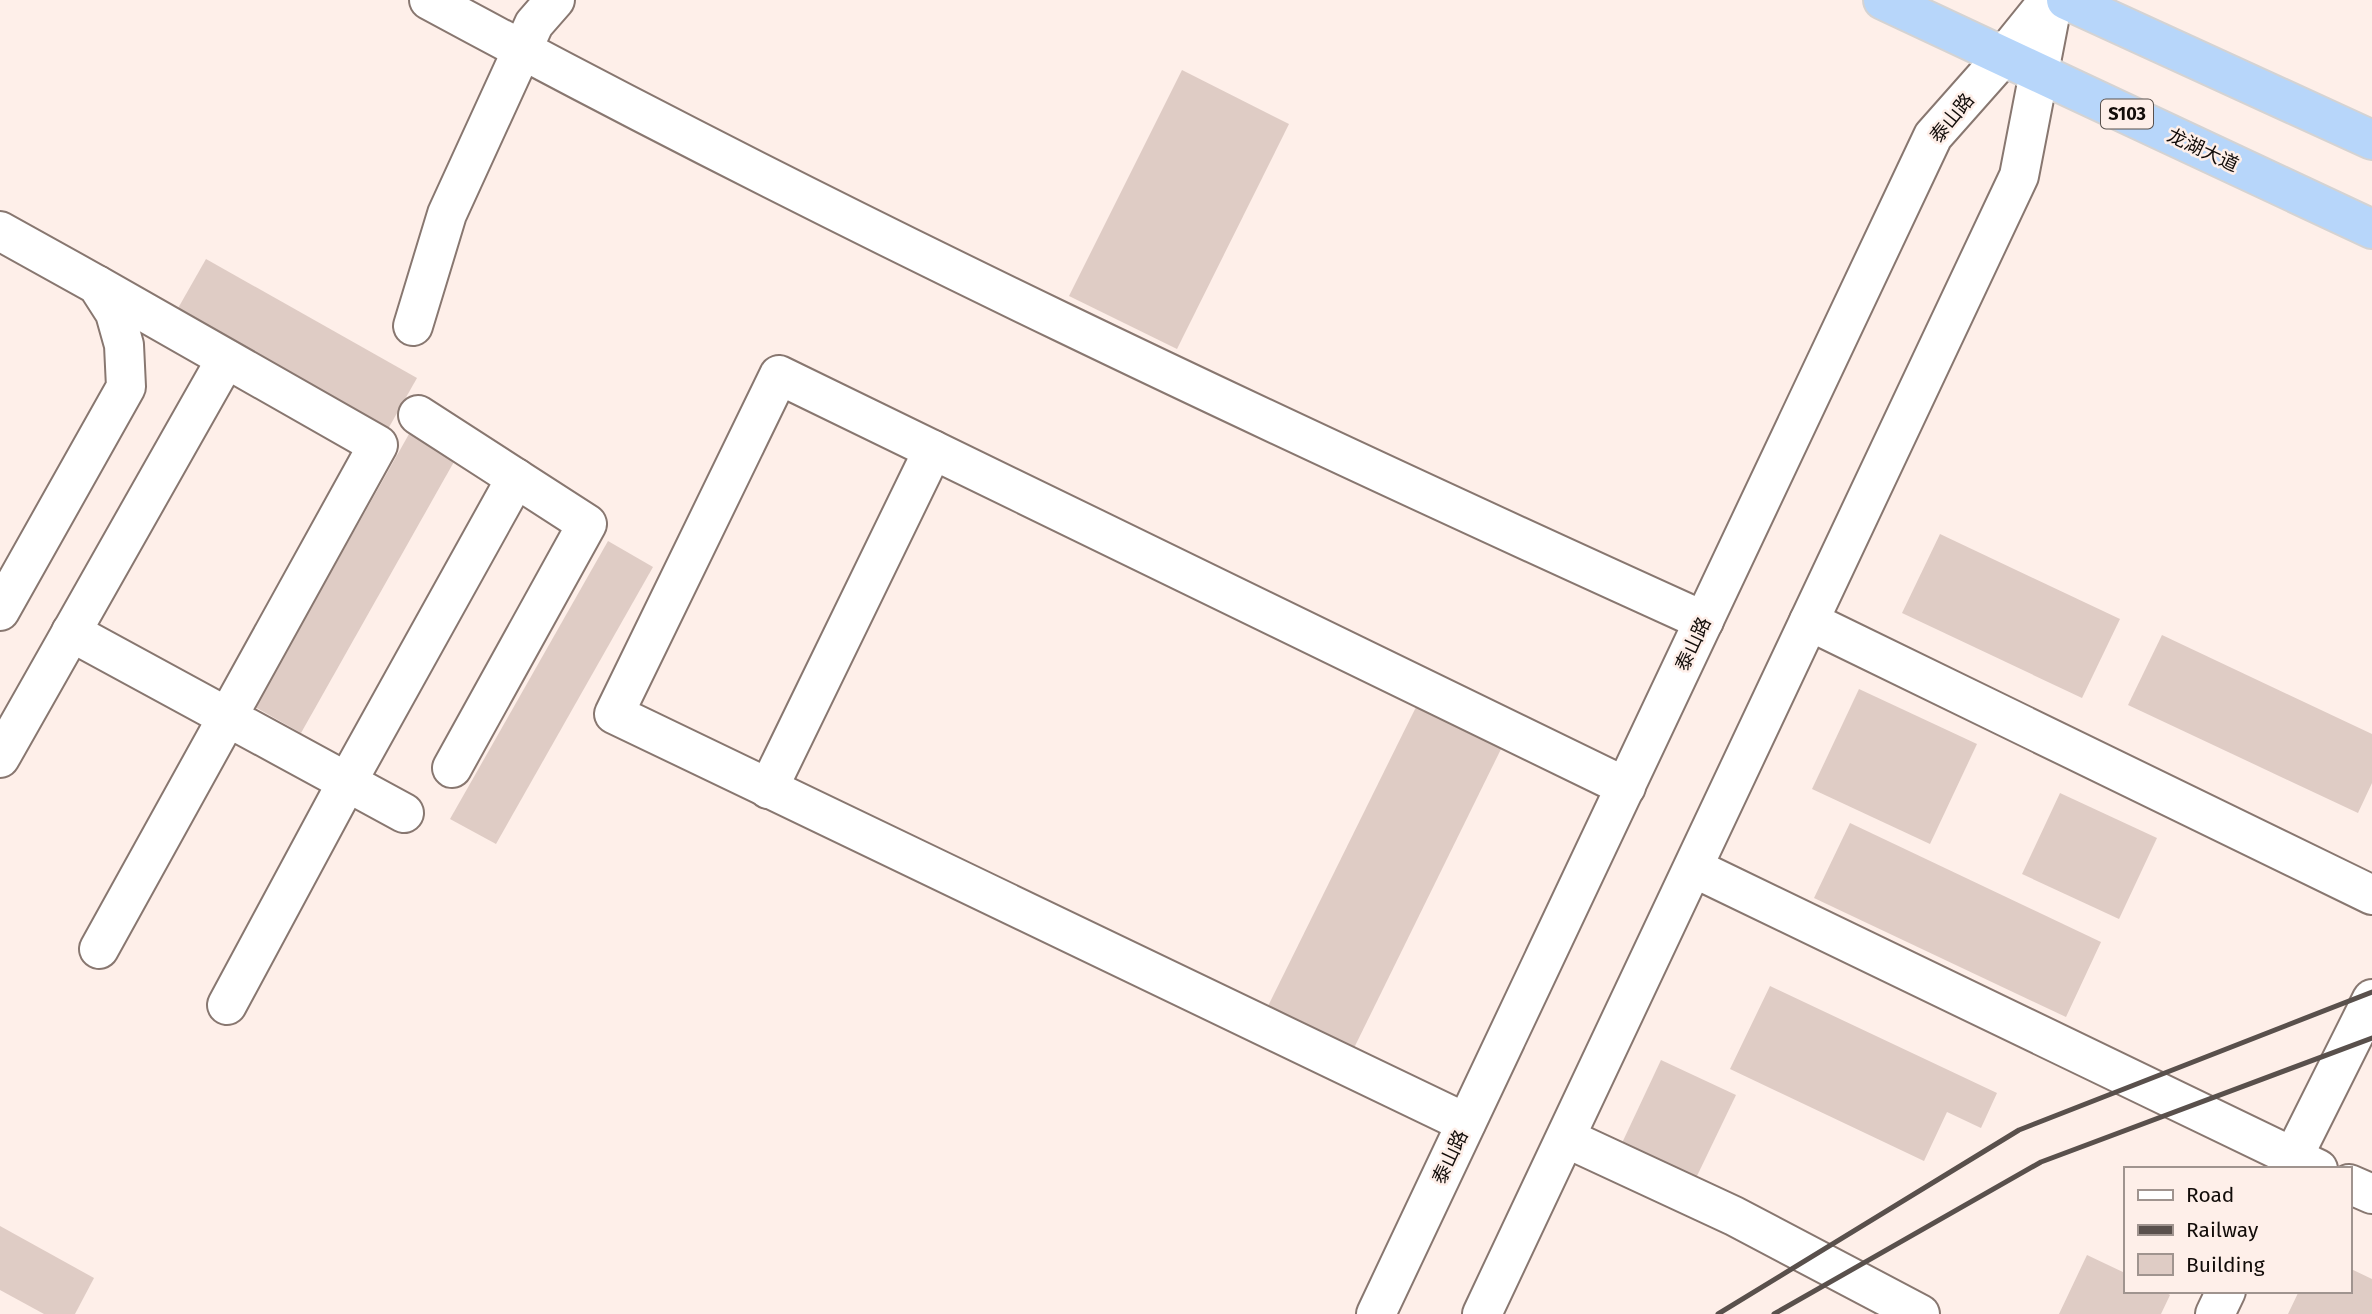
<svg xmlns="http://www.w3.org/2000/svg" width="2372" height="1314" font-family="'Fira Sans','Noto Sans SC',sans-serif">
<rect width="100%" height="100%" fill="#feefe9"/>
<g fill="#dfccc5">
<polygon points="1182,70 1289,124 1177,349 1069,296"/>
<polygon points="206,259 417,378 388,429 177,310"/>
<polygon points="409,434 455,460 301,733 255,707"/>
<polygon points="1940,534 2120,619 2082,698 1902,613"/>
<polygon points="608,541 653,567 496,844 450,819"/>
<polygon points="2162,635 2372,734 2372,783 2358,813 2128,705"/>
<polygon points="1859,689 1977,744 1930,844 1812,789"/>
<polygon points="1419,701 1504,743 1354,1048 1268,1006"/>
<polygon points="2060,793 2157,838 2119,919 2022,874"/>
<polygon points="1850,823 2101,942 2066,1017 1814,898"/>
<polygon points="1770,986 1997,1093 1981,1128 1947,1112 1924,1161 1730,1069"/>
<polygon points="1661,1060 1736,1095 1696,1178 1622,1143"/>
<polygon points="0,1226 94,1278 75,1314 44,1314 0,1290"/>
<polygon points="2087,1255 2125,1273 2125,1291 2163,1291 2170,1295 2161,1314 2059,1314"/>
<polygon points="2349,1268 2372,1279 2372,1314 2288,1314 2299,1291 2349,1291"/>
</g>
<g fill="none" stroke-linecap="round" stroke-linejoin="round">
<defs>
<g id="minor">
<path d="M429 0C845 225 1274 426 1704 621"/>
<polyline points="0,231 97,285 115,313 124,345 126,387 0,611"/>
<polyline points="97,285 378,445 99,949"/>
<polyline points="413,326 447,214 534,24 555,0"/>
<polyline points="418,415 587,524 452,768"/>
<polyline points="1809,621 2372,895"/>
<polyline points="71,632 404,813"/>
<polyline points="0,758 226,359"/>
<polyline points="768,789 933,450"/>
<polyline points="1694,868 2318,1169"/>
<polyline points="227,1005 347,782 516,478"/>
<polyline points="1466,1123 614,714 779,375 1626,787"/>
<polyline points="1566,1138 1734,1216 1920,1314"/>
<polyline points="2287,1169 2372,999"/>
<polyline points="2349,1184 2372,1194"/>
<polyline points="1376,1314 1933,136 2003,57 2049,0"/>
<polyline points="1482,1314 2019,176 2053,0"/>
<polyline points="2215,1314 2226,1291"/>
</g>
<g id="highway">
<polyline points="1883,0 2372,229"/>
<polyline points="2066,0 2372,140"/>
</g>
</defs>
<use href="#minor" stroke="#887770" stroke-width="42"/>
<use href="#highway" stroke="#d4d3d3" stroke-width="42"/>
<use href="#minor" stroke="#fff" stroke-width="38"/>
<use href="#highway" stroke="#b7d6fa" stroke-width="38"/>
<g stroke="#59504c" stroke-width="5">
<polyline points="1718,1314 2019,1130 2372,992"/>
<polyline points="1774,1314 2041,1162 2372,1038"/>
</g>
</g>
<g text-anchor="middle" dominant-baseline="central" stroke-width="5" stroke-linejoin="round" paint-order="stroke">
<rect fill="#feefe9" stroke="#59504c" stroke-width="2" x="2101" y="99.5" width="52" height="29" rx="5"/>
<g font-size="18" font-weight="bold" fill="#120c09">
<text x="2127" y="114">S103</text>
</g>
<g font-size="19" fill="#120c09" stroke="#feefe9">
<text transform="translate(1952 118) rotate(-51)">泰山路</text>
<text transform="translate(2203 150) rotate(25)">龙湖大道</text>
<text transform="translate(1693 644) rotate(-65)">泰山路</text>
<text transform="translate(1450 1157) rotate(-65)">泰山路</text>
</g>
</g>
<rect x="2124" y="1167" width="228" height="126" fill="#feefe9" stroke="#a0948f" stroke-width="2"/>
<rect x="2138" y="1190" width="35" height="10" fill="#ffffff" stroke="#a0948f" stroke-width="2"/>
<text x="2186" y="1202" font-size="21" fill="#120c09">Road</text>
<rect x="2138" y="1225" width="35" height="10" fill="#59504c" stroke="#a0948f" stroke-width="2"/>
<text x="2186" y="1237" font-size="21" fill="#120c09">Railway</text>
<rect x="2138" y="1254" width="35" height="21" fill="#dfccc5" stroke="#a0948f" stroke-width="2"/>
<text x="2186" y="1272" font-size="21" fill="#120c09">Building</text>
</svg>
